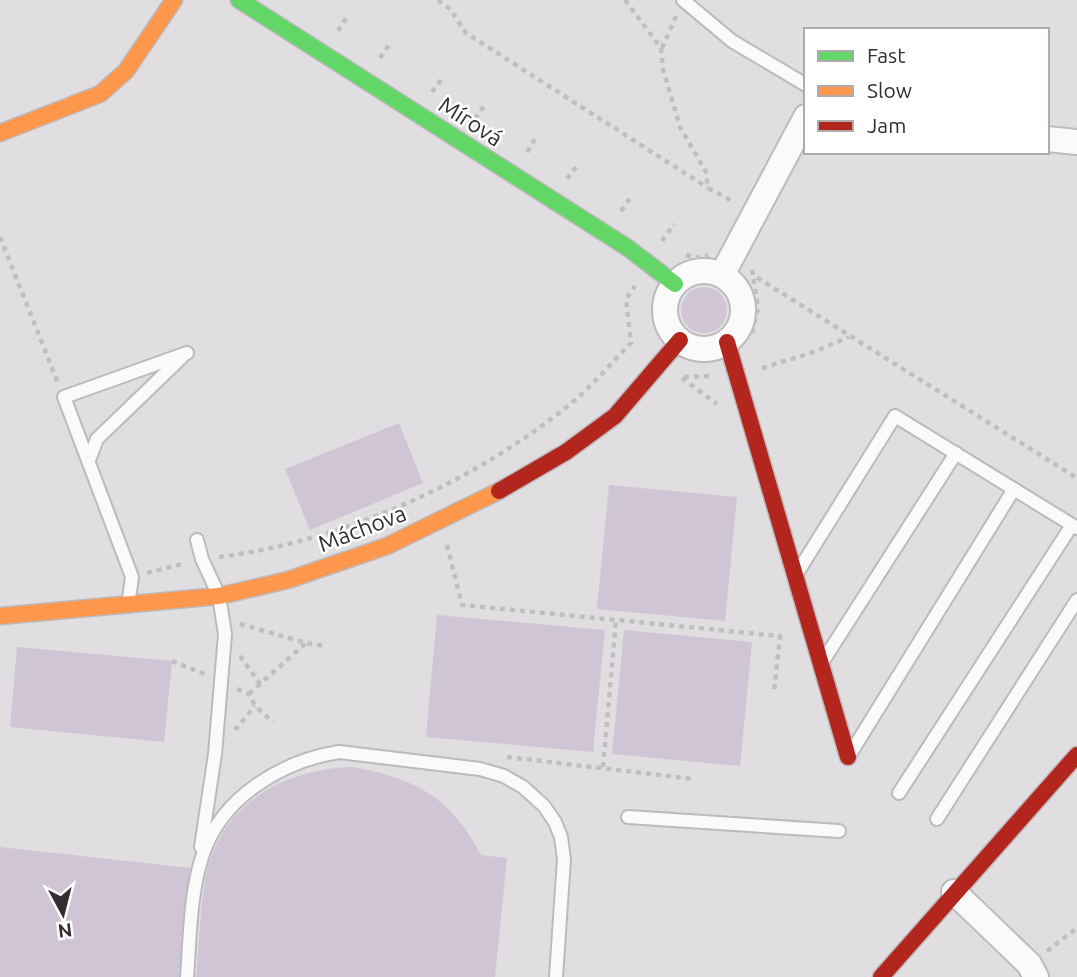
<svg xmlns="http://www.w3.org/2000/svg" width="1077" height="977" font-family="Ubuntu,sans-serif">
<rect width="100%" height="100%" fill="#e1dee2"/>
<g fill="#cfc5d4">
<circle cx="704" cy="310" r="23"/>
<polygon points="399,423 423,483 310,530 285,469"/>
<polygon points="609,485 737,497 725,621 597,609"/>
<polygon points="437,615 605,630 593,752 426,737"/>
<polygon points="624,630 752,642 740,766 612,754"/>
<polygon points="17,647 172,661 164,742 10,727"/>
<path d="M352 767C415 778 451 797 481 855L507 858 495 977H196C199 945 200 912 205 881 218 806 281 769 352 767Z"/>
<polygon points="0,847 190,868 179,977 0,977"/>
</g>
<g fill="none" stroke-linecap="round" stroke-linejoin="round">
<defs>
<g id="lane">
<polyline points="683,0 732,41 806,85"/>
<polyline points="89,460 97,439 182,357"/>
<polyline points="197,540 202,559 219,596 225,634 215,754 201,847"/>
<polyline points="799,570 895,416 1077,528"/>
<polyline points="128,606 132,577 64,397 187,353"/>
<polyline points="825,658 956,453"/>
<polyline points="852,751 1014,489"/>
<polyline points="899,793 1072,525"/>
<polyline points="628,817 839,831"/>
<polyline points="937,819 1077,600"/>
<path d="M187 977C190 937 190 892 203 854 222 797 282 761 339 752L480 769 504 776 523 787 544 806 555 822 561 837 564 859 556 977"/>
</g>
<g id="street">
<polyline points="1047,139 1077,142"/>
<circle cx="704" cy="310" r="39"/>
<polyline points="722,275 806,117"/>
<polyline points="954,892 1029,964 1036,977"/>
</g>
<polyline id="fast" points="239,0 628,248 675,284"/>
<g id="slow">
<polyline points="0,133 100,94 126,71 174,0"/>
<polyline points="0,616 219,596 288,580 387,546 499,491"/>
</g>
<g id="jam">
<polyline points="727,342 848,757"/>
<polyline points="499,491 566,452 615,416 680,340"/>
<polyline points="881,977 1077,755"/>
</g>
</defs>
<use href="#lane" stroke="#bcbabd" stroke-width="16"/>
<use href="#street" stroke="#bcbabd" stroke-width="28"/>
<use href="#fast" stroke="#bcbabd" stroke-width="19"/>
<use href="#slow" stroke="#bcbabd" stroke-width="19"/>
<use href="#jam" stroke="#bcbabd" stroke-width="19"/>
<g stroke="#c0bfc0" stroke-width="4.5" stroke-dasharray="5 5" stroke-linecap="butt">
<polyline points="438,0 450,9 466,33 708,188"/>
<polyline points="625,0 661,48 663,69 680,127 706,172 708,188 734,202"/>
<polyline points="338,31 348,15"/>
<polyline points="662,48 677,14"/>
<polyline points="380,58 391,42"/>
<polyline points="432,92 444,76"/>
<polyline points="475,119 486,103"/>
<polyline points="527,152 537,136"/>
<polyline points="567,179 579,163"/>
<polyline points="621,211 631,197"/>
<polyline points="0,237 58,383"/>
<polyline points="662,241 674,224"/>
<polyline points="686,255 700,258 708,255"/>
<polyline points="752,270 753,275 1077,478"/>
<polyline points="752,333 758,308 753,276"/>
<polyline points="762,368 811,353 849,337"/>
<polyline points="684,377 710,376"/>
<polyline points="682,378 717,404"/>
<polyline points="447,545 462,605 780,636 774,692"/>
<path d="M219 557C344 541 478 481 575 400 595 383 612 362 631 343L626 299 635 286"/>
<polyline points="147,573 186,563"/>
<polyline points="240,624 306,643 326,646"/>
<polyline points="240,656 260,684 306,643"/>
<polyline points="172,661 207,675"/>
<polyline points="237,689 249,694 255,706 273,722"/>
<polyline points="249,694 260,684"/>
<polyline points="235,730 255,706"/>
<polyline points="507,757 694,779"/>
<polyline points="603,767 616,620"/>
<polyline points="1047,951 1077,928"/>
</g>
<use href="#lane" stroke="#fafafb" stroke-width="12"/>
<use href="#street" stroke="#fafafb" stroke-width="24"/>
<use href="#fast" stroke="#63d668" stroke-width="16"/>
<use href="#slow" stroke="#ff974d" stroke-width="16"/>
<use href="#jam" stroke="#b3261e" stroke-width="16"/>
</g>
<g text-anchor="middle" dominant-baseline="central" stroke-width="5" stroke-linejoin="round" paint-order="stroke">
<g font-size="23" fill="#312e32" stroke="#fff">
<text transform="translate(471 121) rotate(33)">Mírová</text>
<text transform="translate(362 528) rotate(-21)">Máchova</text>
</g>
</g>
<rect x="804" y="28" width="245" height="126" fill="#ffffff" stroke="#adabad" stroke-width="2"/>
<rect x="818" y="51" width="35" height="10" fill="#63d668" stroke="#adabad" stroke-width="2"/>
<text x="867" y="63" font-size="21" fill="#312e32">Fast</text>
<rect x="818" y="86" width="35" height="10" fill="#ff974d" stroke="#adabad" stroke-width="2"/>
<text x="867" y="98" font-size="21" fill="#312e32">Slow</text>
<rect x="818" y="121" width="35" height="10" fill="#b3261e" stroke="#adabad" stroke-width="2"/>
<text x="867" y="133" font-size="21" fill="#312e32">Jam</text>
<g transform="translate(63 914) rotate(173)" stroke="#ffffff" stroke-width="5" paint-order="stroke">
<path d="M0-5L12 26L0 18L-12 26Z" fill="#312e32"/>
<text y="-10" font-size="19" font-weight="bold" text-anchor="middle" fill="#312e32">N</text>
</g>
</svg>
